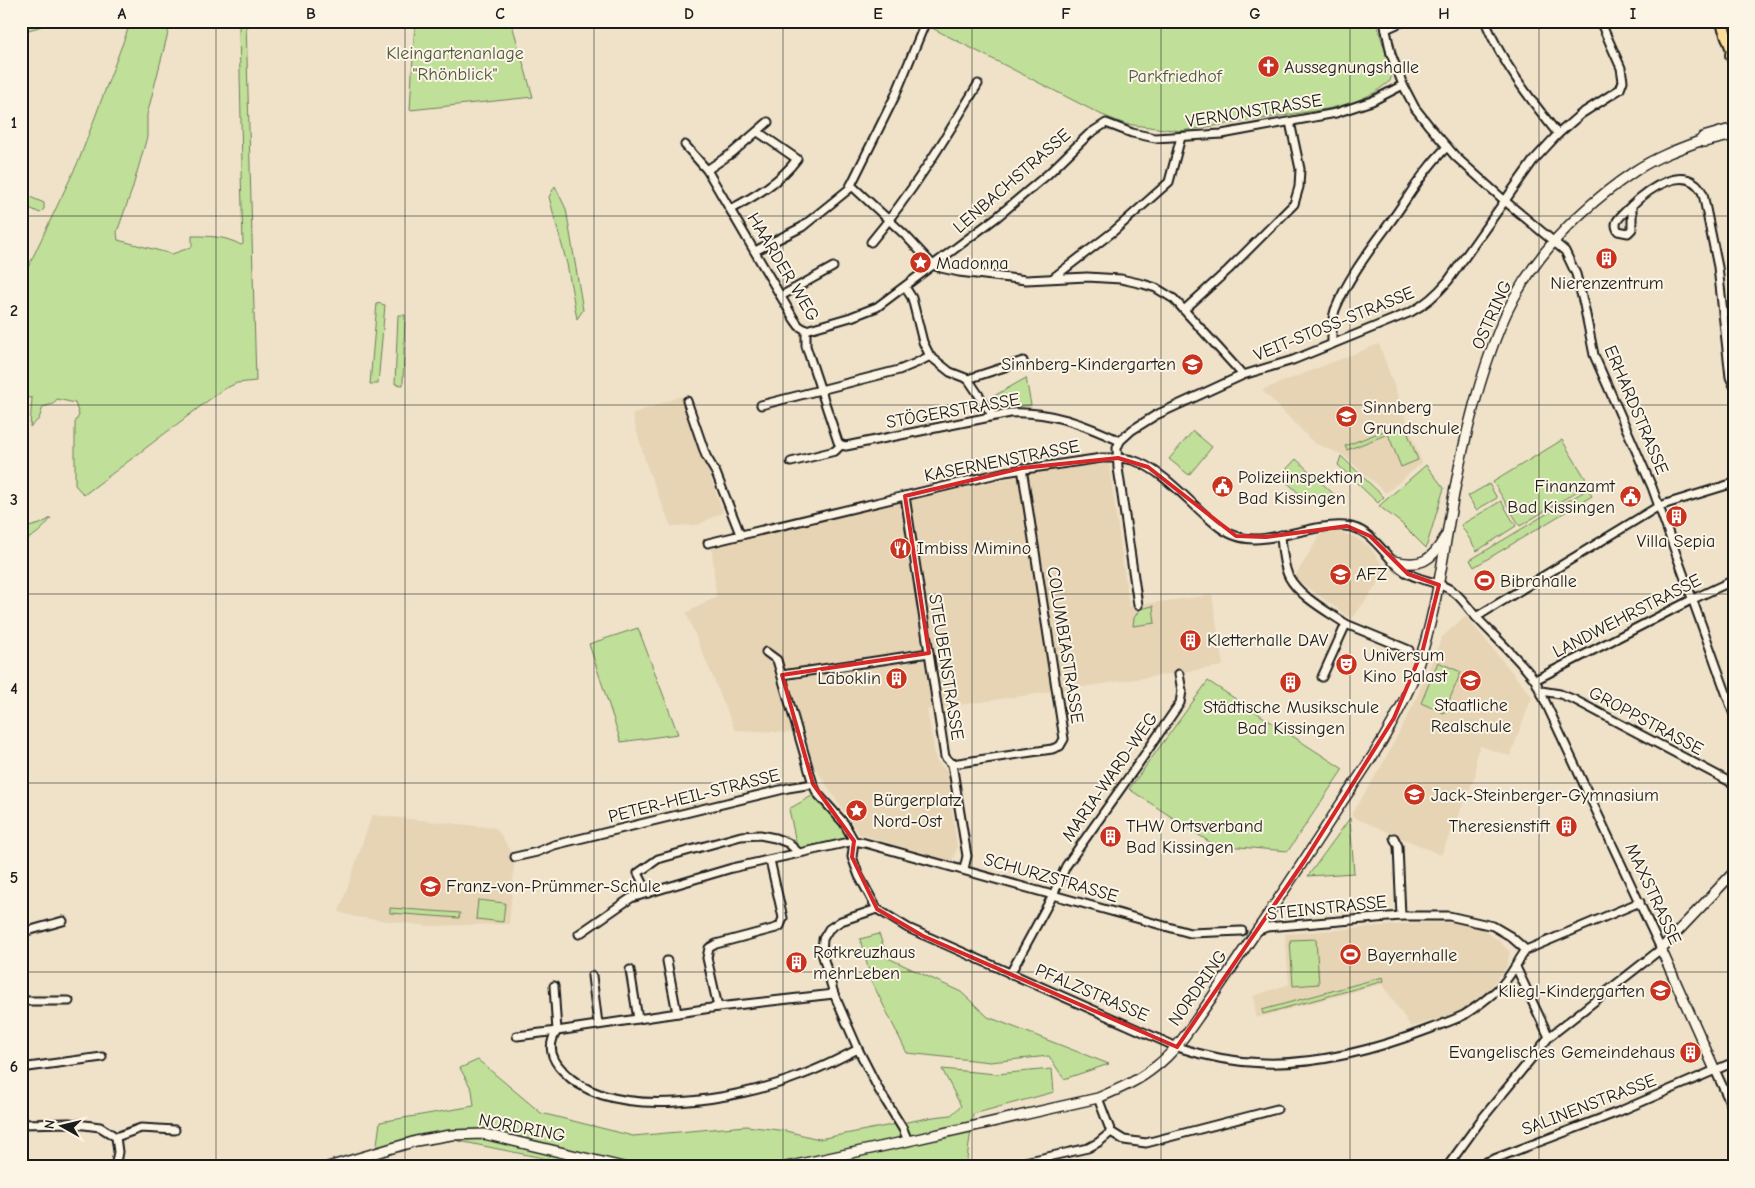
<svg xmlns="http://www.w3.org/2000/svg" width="1755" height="1188" font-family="'Comic Neue',sans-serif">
<rect width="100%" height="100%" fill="#efe2c9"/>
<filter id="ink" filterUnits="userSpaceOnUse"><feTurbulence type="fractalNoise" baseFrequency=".02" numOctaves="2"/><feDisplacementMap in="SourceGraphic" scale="10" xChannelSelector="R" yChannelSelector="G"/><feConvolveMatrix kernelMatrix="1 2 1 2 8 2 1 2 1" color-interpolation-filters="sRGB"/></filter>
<g filter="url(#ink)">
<g fill="#e6d4b5">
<polygon points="1379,344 1422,463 1386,493 1343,455 1314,443 1262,390"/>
<polygon points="681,396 723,512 698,525 671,526 647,467 632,414"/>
<polygon points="1109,464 1129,606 1212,595 1223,666 927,710 936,760 947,771 957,848 952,862 859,834 792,733 735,730 686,613 716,597 712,547 932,495 1051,469"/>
<polygon points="1323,530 1335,531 1353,536 1369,546 1387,571 1352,619 1294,578"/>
<polygon points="1466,616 1532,697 1510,756 1480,746 1476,755 1476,774 1441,855 1351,816 1383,763 1414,704 1442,637"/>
<polygon points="372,815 496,828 515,857 509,924 428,926 356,917 339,912"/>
<polygon points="1419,923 1457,923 1481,928 1499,941 1510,952 1506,968 1490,988 1460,1012 1411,1027 1382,984 1256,1018 1254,996 1289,984 1285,934"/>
</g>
<g fill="#c0df98" stroke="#6e7e5a">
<polygon points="21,21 51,21 39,27 21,32"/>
<path d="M131 21H171L147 115V137L132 190 117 232 118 240 172 254 192 247V236C209 236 225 236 241 245L243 244 241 172 242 166 239 28 240 21H246L256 381 237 383 222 390 84 495 75 485V423L79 415 75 403 57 399 53 404 43 407 39 419 30 427 32 398 23 397 21 421V282L79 160Z"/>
<polygon points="415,21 511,21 533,97 410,110"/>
<polygon points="930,21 1376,21 1392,74 1390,81 1374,93 1352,103 1327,109 1181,131 1125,124 1102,115 928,26"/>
<polygon points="555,186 566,209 583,310 577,319 567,264 549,197"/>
<polygon points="21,193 44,203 44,209 40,213 21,204"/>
<polygon points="377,303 385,305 378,384 370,384"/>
<polygon points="398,315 405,315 403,385 395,384"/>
<polygon points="1026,378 1031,405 999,409 994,396"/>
<polygon points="1404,423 1418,460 1401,467 1388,434 1347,450 1345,446"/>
<polygon points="1193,431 1212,447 1189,475 1169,459"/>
<polygon points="1562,440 1589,484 1520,526 1493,482"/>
<polygon points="1341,456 1384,497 1378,503 1338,465"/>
<polygon points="1296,459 1340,500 1335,505 1328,498 1322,505 1307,492 1303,497 1280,476"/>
<polygon points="1426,465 1444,488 1426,548 1401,523 1379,506"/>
<polygon points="1489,484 1497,498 1476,510 1468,496"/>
<polygon points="1588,489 1592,496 1474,567 1470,560"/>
<polygon points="1501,501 1516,526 1477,551 1461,525"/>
<path d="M51 518C44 528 34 538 21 541V529L40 524Z"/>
<polygon points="1153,606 1155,623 1133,626 1134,618 1140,609"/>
<polygon points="638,628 678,734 621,742 589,644"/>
<polygon points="1438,662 1461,672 1444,713 1421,703"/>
<polygon points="1208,681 1343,769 1288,851 1214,845 1129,789"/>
<polygon points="817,793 854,841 798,852 789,809"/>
<polygon points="1350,818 1354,873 1308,876"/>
<polygon points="478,900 505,903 503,922 476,919"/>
<polygon points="390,908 460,913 459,918 390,913"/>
<polygon points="879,934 888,958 961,992 988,1017 1109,1064 1064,1079 1049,1056 990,1062 907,1053 872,982 860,939"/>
<polygon points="1316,939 1319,984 1293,986 1290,940"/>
<polygon points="1383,977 1384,981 1263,1014 1262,1010"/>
<polygon points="478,1060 541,1113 633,1136 746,1126 786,1131 819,1139 933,1117 951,1115 961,1106 942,1069 996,1074 1052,1069 1054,1092 973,1114 966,1167 587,1167 454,1140 376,1152 380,1122 474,1106 472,1090 460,1068"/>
</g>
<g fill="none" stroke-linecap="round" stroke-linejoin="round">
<defs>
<g id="minor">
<polyline points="1384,21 1391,54 1403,85 1415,108 1430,127 1456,157 1505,201 1565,251 1576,274 1584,305 1594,355 1652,487 1734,715"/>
<path d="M1485 21C1502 63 1530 99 1558 134"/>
<polyline points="1386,29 1404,21"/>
<polyline points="685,145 707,170 794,319 799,326 806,330 806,346 838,442 841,445"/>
<polyline points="707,170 732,153 768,122"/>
<polyline points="851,185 905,235 933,265 941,268 959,272 1026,280 1087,277 1121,279 1143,284 1156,288 1174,299 1243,375"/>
<path d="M1632 205V229L1628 233 1618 231C1616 228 1615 225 1617 221 1620 216 1626 211 1630 207 1647 190 1688 160 1703 194L1718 267 1730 377 1734 386"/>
<path d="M731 209C755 196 780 182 797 159L758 132"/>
<path d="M871 242C912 193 945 139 978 84"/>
<polyline points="755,251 802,227 849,189 895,96 926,21"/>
<polyline points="1053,278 1114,231 1169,182 1181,137"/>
<polyline points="905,287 912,298 923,342 930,356 950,372 968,379 993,416"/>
<polyline points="781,296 833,267"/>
<polyline points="1184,310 1228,270 1294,204 1299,187 1300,169 1290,122"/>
<polyline points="806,330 851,317 877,307 997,217 1048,174 1089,134 1106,123 1132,133 1155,138 1222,134 1336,113 1372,101 1403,85"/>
<path d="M1332 344C1332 333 1331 322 1335 310 1349 275 1374 245 1396 214 1412 191 1427 166 1447 147"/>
<polyline points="968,379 1023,361"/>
<polyline points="687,401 706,456 716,473 740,534"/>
<polyline points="761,405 899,370 916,363 930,356"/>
<path d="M791 462 835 451 841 445 846 446 1010 413C1050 411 1083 424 1120 441"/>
<polyline points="905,496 945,757 952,764 967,856 964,869"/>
<path d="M1281 535C1282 548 1283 565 1289 577 1300 597 1327 611 1346 624L1322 677"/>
<path d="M708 543 1005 472 1102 458C1112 458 1123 457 1132 460 1158 467 1185 497 1205 515 1214 523 1224 532 1236 536 1266 547 1311 523 1345 526 1371 528 1382 553 1400 568 1416 582 1440 580 1455 593 1464 600 1470 611 1478 619 1497 639 1518 658 1535 680L1661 949 1549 1037 1481 1120 1447 1167"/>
<path d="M1138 605 1118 468 1117 448 1120 441 1132 430 1156 415 1243 375 1293 360 1411 312C1426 304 1437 294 1448 281L1533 161 1558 134 1581 114 1620 89 1623 81 1621 68 1600 21"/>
<polyline points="1476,617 1659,506 1734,483"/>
<polyline points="1346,624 1409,650"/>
<polyline points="766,652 777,660 813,784 817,793 844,823 854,841"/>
<polyline points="782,675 929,653"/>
<polyline points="1535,680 1693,599 1734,580"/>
<polyline points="1541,691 1560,694 1575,700 1734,784"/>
<polyline points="952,764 1052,749 1060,746 1064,739 1022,468"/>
<polyline points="1394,838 1398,846 1401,916"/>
<path d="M854 841 852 857 859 876 877 909 908 928 1177 1047C1204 1056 1234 1062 1263 1063 1320 1065 1380 1048 1432 1028 1442 1024 1454 1020 1464 1015 1475 1008 1487 999 1497 990 1510 979 1516 963 1526 950"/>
<polyline points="515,857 537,852 554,845 788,788 813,784"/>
<polyline points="648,893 638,873 658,859 741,836 760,835 775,838 788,843 798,852"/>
<polyline points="877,909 841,921 829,929 823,939 822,953 834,994 858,1049 879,1090 903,1129 908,1141"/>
<polyline points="21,931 31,930 63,921"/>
<polyline points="1257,931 1267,927 1401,916 1449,916 1493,926 1510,936 1526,950"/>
<polyline points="579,934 631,898 732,868 854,841 865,843 1190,933 1242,931"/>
<polyline points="1526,950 1640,902"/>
<polyline points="667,961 677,1013"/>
<polyline points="1516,967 1549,1037"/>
<polyline points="630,970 638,1019"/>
<polyline points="1010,974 1053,895 1066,866 1143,757 1180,703 1182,691 1179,674"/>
<polyline points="592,976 598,1024"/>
<polyline points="554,986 557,1031 718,1007 834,994"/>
<polyline points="21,1001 69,1001"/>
<polyline points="718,1007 707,958 709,948 716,944 776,928 780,926 783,918 770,860"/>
<path d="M557 1031C547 1045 551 1059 563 1071 611 1124 740 1099 799 1076 819 1069 839 1059 858 1049"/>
<polyline points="517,1036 557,1031"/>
<polyline points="21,1068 102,1057"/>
<polyline points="1715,1070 1734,1111"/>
<polyline points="21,1124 69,1123 100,1127 116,1137 118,1152 115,1167"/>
<polyline points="1111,1132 1124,1140 1146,1143 1277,1109"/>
<polyline points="116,1137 141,1128 175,1130"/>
<polyline points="1012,1167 1020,1163 1088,1148 1099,1142 1111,1132 1098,1098"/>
<polyline points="1473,1167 1618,1112 1734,1062"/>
</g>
<polyline id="tertiary" points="1715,1070 1661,949 1734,872"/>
<g id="secondary">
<polyline points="1700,141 1705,142 1734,135"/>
<path d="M1393 561C1421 567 1431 562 1445 537"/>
<polyline points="328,1167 416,1141 451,1135 484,1134 623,1167"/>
<path d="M786 1167 908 1141 1098 1098C1119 1089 1138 1081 1155 1067 1174 1053 1187 1033 1201 1013 1219 988 1236 961 1254 935 1284 891 1313 847 1342 802 1370 761 1398 720 1415 674 1441 603 1445 528 1462 454 1473 405 1490 342 1514 298 1543 246 1586 204 1635 171 1654 158 1678 149 1700 141L1703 137 1734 128"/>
</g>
<polyline id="primary" points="1721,21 1732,50 1731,55 1734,61"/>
</defs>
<use href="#minor" stroke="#1c1c1c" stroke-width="11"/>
<use href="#tertiary" stroke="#1c1c1c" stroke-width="12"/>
<use href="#secondary" stroke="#1c1c1c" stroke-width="12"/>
<use href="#primary" stroke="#1c1c1c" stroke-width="14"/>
<use href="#minor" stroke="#fcf5e5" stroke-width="7"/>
<use href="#tertiary" stroke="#fcf5e5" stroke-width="9"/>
<use href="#secondary" stroke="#fcf5e5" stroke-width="9"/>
<use href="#primary" stroke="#fdde96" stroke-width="10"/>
</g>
</g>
<path fill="none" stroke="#d62828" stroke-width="4" stroke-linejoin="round" d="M1118 458 1148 467 1236 536 1266 537 1347 526 1370 536 1408 574 1439 585 1423 649 1394 718 1305 860 1177 1047 923 936 877 909 852 857 854 841 813 784 782 675 929 653 905 496 1022 468Z"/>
<path fill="none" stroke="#1c1c1c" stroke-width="1" stroke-opacity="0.55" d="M216 21V1167M405 21V1167M594 21V1167M783 21V1167M972 21V1167M1161 21V1167M1350 21V1167M1539 21V1167M21 216H1734M21 405H1734M21 594H1734M21 783H1734M21 972H1734"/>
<defs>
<symbol id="church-disc" viewBox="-11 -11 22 22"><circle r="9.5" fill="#c8321e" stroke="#fcf5e5"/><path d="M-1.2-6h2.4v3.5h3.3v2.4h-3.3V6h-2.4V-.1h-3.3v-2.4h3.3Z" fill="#fff"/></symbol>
<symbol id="building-disc" viewBox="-11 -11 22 22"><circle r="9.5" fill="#c8321e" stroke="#fcf5e5"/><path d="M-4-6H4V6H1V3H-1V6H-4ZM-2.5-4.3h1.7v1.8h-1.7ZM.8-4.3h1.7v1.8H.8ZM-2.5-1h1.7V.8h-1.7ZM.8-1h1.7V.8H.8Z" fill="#fff"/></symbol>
<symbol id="sight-disc" viewBox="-11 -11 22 22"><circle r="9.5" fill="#c8321e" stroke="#fcf5e5"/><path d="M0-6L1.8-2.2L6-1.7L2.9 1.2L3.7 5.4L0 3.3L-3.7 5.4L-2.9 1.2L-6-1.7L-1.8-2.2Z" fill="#fff"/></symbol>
<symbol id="school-disc" viewBox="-11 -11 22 22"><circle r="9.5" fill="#c8321e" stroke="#fcf5e5"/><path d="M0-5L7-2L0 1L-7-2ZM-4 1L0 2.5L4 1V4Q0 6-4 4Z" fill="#fff"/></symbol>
<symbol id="civic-disc" viewBox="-11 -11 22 22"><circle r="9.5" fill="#c8321e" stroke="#fcf5e5"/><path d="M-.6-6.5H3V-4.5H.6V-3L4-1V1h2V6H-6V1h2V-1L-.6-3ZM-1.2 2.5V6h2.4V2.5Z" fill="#fff"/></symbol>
<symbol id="restaurant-disc" viewBox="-11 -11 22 22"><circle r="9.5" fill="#c8321e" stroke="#fcf5e5"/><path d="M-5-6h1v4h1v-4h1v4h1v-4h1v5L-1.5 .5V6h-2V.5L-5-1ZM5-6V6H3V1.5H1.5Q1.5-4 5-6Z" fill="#fff"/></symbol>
<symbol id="stadium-disc" viewBox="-11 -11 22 22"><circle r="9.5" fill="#c8321e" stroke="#fcf5e5"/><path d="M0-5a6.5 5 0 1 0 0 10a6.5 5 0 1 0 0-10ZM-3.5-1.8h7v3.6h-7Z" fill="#fff"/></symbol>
<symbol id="theatre-disc" viewBox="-11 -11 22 22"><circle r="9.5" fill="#c8321e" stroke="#fcf5e5"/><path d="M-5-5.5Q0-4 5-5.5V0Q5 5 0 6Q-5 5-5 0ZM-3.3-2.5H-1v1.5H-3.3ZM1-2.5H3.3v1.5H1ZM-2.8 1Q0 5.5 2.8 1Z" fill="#fff"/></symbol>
</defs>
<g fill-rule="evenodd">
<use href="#church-disc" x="1256" y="54" width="25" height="25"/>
<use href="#building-disc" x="1594" y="246" width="25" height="25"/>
<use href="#sight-disc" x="908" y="250" width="25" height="25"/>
<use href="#school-disc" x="1180" y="352" width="25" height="25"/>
<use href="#school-disc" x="1334" y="404" width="25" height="25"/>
<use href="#civic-disc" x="1210" y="474" width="25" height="25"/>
<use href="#civic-disc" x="1618" y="484" width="25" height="25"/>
<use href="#building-disc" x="1664" y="504" width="25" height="25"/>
<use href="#restaurant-disc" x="888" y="536" width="25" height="25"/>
<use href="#school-disc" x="1328" y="562" width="25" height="25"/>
<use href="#stadium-disc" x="1472" y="568" width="25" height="25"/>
<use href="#building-disc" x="1178" y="628" width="25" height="25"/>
<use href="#theatre-disc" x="1334" y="652" width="25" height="25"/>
<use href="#building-disc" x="884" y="666" width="25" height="25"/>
<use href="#school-disc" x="1458" y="668" width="25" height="25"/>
<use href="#building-disc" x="1278" y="670" width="25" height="25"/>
<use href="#school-disc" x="1402" y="782" width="25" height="25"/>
<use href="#sight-disc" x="844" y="798" width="25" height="25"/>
<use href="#building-disc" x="1554" y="814" width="25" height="25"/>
<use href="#building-disc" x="1098" y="824" width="25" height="25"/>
<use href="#school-disc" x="418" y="874" width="25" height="25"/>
<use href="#stadium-disc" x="1338" y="942" width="25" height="25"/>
<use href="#building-disc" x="784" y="950" width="25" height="25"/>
<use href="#school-disc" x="1648" y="978" width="25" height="25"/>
<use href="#building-disc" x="1678" y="1040" width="25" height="25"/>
</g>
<g text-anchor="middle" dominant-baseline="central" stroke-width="4" stroke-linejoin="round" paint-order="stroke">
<g font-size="18" fill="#4d5641" stroke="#fcf5e5">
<text x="455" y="53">Kleingartenanlage<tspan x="455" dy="21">"Rhönblick"</tspan></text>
<text x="1175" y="76">Parkfriedhof</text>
</g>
<g font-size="18" fill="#1c1c1c" stroke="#fcf5e5" text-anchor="start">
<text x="1284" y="67">Aussegnungshalle</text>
<text x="936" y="263">Madonna</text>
<text x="1607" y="283" text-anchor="middle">Nierenzentrum</text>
<text x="1176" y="364" text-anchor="end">Sinnberg-Kindergarten</text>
<text x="1363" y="407">Sinnberg<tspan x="1363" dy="21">Grundschule</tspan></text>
<text x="1238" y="477">Polizeiinspektion<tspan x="1238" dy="21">Bad Kissingen</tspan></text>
<text x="1615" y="486" text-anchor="end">Finanzamt<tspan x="1615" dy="21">Bad Kissingen</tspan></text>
<text x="1676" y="541" text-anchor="middle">Villa Sepia</text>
<text x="917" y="548">Imbiss Mimino</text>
<text x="1356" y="574">AFZ</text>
<text x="1500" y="581">Bibrahalle</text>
<text x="1207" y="640">Kletterhalle DAV</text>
<text x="1363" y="655">Universum<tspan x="1363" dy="21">Kino Palast</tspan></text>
<text x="881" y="678" text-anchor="end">Laboklin</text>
<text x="1471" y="705" text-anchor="middle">Staatliche<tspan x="1471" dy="21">Realschule</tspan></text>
<text x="1291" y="707" text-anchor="middle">Städtische Musikschule<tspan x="1291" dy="21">Bad Kissingen</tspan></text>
<text x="1431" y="795">Jack-Steinberger-Gymnasium</text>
<text x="873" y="800">Bürgerplatz<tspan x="873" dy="21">Nord-Ost</tspan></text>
<text x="1126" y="826">THW Ortsverband<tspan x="1126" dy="21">Bad Kissingen</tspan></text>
<text x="1550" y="826" text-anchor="end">Theresienstift</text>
<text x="446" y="886">Franz-von-Prümmer-Schule</text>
<text x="813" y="952">Rotkreuzhaus<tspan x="813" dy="21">mehrLeben</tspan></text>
<text x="1367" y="955">Bayernhalle</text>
<text x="1645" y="991" text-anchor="end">Kliegl-Kindergarten</text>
<text x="1675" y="1052" text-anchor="end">Evangelisches Gemeindehaus</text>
</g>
<g font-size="18" fill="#1c1c1c" stroke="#fcf5e5">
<text transform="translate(1254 111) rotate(-9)">VERNONSTRASSE</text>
<text transform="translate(1012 181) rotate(-41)">LENBACHSTRASSE</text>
<text transform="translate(783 267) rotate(59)">HAARDER WEG</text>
<text transform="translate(1492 315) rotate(-66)">OSTRING</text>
<text transform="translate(1334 324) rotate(-22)">VEIT-STOSS-STRASSE</text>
<text transform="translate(1636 410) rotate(67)">ERHARDSTRASSE</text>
<text transform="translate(953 411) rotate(-10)">STÖGERSTRASSE</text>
<text transform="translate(1002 461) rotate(-11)">KASERNENSTRASSE</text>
<text transform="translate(1627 616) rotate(-27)">LANDWEHRSTRASSE</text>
<text transform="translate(1065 645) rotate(81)">COLUMBIASTRASSE</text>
<text transform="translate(946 667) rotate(81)">STEUBENSTRASSE</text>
<text transform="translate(1646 721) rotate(28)">GROPPSTRASSE</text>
<text transform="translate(1110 777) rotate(-55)">MARIA-WARD-WEG</text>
<text transform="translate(694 796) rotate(-14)">PETER-HEIL-STRASSE</text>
<text transform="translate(1051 878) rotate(16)">SCHURZSTRASSE</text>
<text transform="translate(1653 894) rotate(65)">MAXSTRASSE</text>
<text transform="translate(1327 908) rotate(-6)">STEINSTRASSE</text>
<text transform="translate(1198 988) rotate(-55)">NORDRING</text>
<text transform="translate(1092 993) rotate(23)">PFALZSTRASSE</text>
<text transform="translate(1589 1105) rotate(-21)">SALINENSTRASSE</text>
<text transform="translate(522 1128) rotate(11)">NORDRING</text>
</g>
</g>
<rect width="1755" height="1188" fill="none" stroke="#fcf5e5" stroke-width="55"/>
<g transform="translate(62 1126) rotate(278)" stroke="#fcf5e5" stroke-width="4" paint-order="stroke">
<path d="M0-4L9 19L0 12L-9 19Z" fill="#1c1c1c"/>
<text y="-8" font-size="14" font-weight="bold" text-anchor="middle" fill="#1c1c1c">N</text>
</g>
<rect x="28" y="28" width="1700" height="1132" fill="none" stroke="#1c1c1c" stroke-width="2"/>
<g font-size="16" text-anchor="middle" font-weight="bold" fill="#1c1c1c">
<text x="122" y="19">A</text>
<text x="311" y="19">B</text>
<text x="500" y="19">C</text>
<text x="689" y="19">D</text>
<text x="878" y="19">E</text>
<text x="1066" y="19">F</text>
<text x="1255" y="19">G</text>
<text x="1444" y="19">H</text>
<text x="1633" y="19">I</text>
<text x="14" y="128">1</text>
<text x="14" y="316">2</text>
<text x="14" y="505">3</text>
<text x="14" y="694">4</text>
<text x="14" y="883">5</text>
<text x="14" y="1072">6</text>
</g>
</svg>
